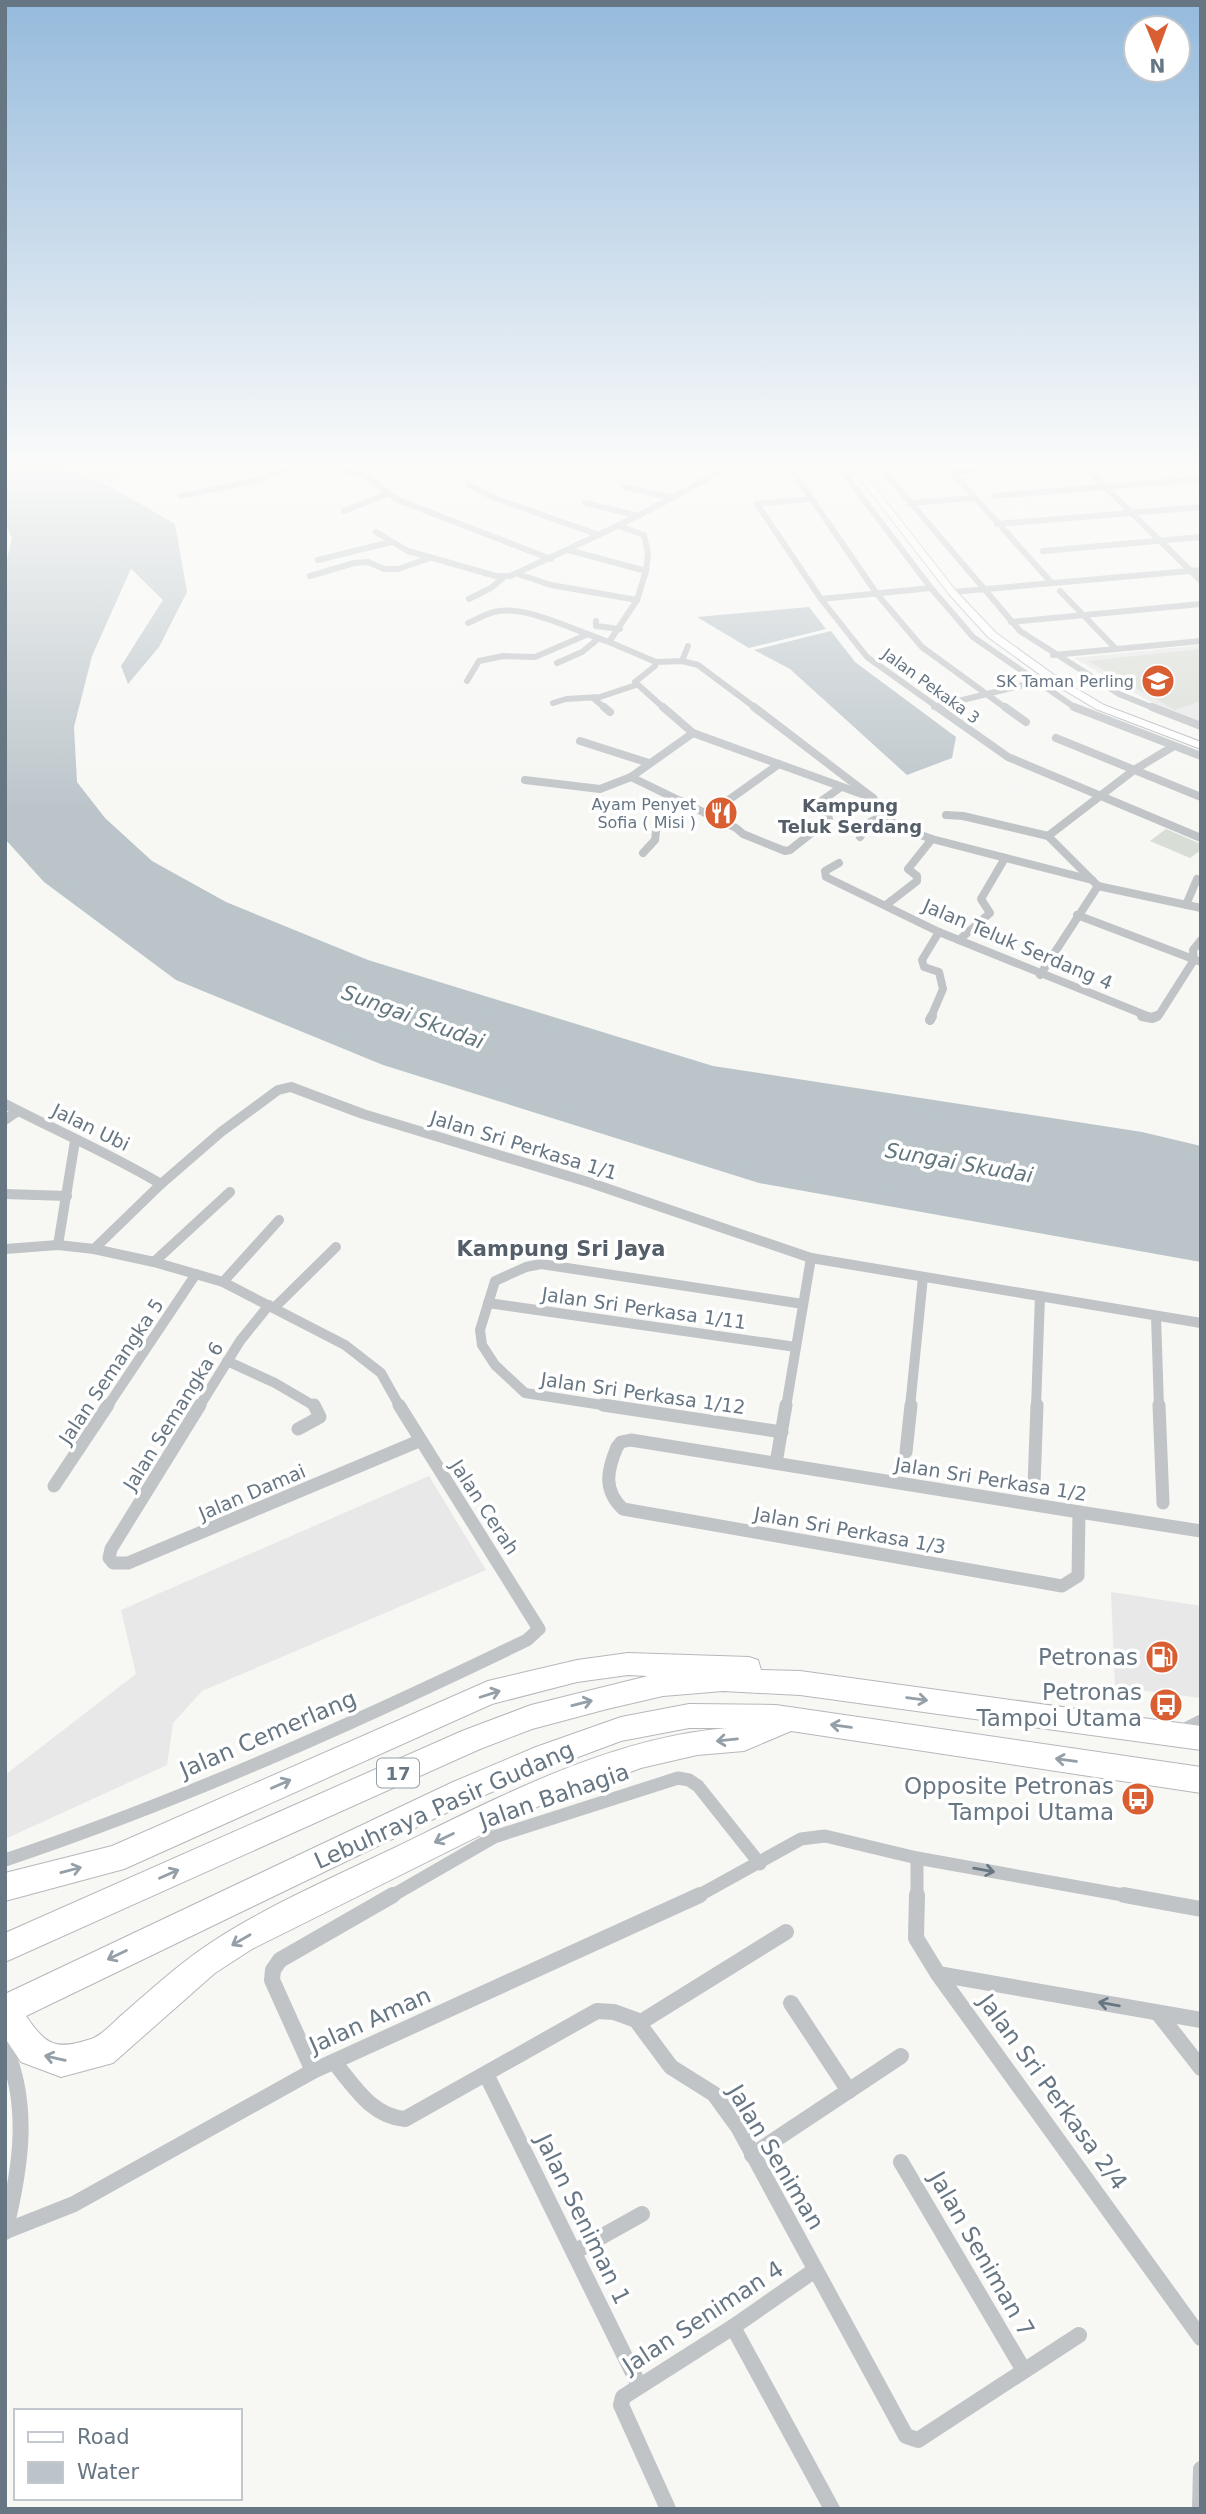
<svg xmlns="http://www.w3.org/2000/svg" width="1206" height="2514" font-family="'DejaVu Sans',sans-serif">
<rect width="100%" height="100%" fill="#f7f7f4"/>
<g fill="#e7e8e7">
<polygon points="1201,645 1201,723 1156,705 1074,658"/>
<polygon points="429,1476 486,1570 202,1691 173,1723 167,1765 5,1839 5,1775 136,1674 121,1610"/>
<polygon points="1111,1592 1201,1606 1201,1698 1115,1687"/>
</g>
<g fill="#d8ddd5">
<polygon points="64,463 128,463 111,484"/>
<polygon points="1201,649 1201,701 1175,710 1088,661"/>
<polygon points="1166,829 1201,844 1201,850 1190,858 1150,841"/>
</g>
<g fill="#bac4c9">
<polygon points="5,463 55,463 106,484 175,524 187,592 159,647 128,684 121,666 163,600 126,564 85,656 66,727 69,782 99,822 146,865 220,906 361,964 711,1072 1142,1139 1201,1153 1201,1254 759,1176 390,1061 183,976 50,878 5,828 5,600 19,538 5,508"/>
<polygon points="809,607 826,629 749,648 697,617"/>
<polygon points="831,631 855,662 956,737 952,758 907,775 790,669 754,650"/>
</g>
<g fill="none" stroke-linecap="round" stroke-linejoin="round">
<g fill="#bac4c9" fill-rule="evenodd">
<polygon points="5,504 11,508 26,538 12,600 5,604 5,568 12,538 5,523"/>
<polygon points="126,560 133,564 92,656 74,727 77,782 105,818 152,861 226,902 368,960 713,1066 1142,1132 1201,1146 1201,1160 1142,1146 704,1077 354,968 214,910 140,869 93,826 61,782 58,727 78,656 119,564"/>
<polygon points="5,823 11,824 56,874 190,972 397,1057 761,1169 1201,1246 1201,1262 759,1183 383,1065 176,980 44,882 5,839"/>
</g>
<defs>
<polygon id="secondary" points="848,463 856,463 955,590 996,633 1057,677 1104,705 1201,742 1201,749 1096,709 1049,681 988,637 949,594"/>
<g id="highway">
<polygon points="628,1653 749,1657 758,1660 761,1670 800,1671 1201,1726 1201,1750 800,1695 723,1691 663,1696 607,1709 532,1729 480,1749 5,1962 5,1933 462,1731 531,1705 648,1676 628,1675 577,1682 492,1704 124,1869 5,1901 5,1873 112,1846 488,1681 577,1660"/>
<path d="M689 1704 776 1705 1201 1767V1793L791 1731 744 1751 697 1755 641 1768 543 1804 252 1949 215 1973 113 2063 61 2077 21 2062 5 2038V1994L453 1782 536 1747 621 1717ZM689 1728H727C609 1738 499 1797 394 1848 334 1877 271 1904 215 1940 182 1961 153 1988 124 2013 114 2021 103 2035 91 2039 55 2051 46 2045 26 2016L473 1800 554 1766 621 1741Z"/>
</g>
</defs>
<use href="#secondary" stroke="#b5b9bd" stroke-width="2"/>
<use href="#highway" stroke="#b5b8bb" stroke-width="2"/>
<g stroke="#c0c4c7" stroke-width="6">
<polyline points="303,463 321,464 365,475 398,500 551,559"/>
<polyline points="787,463 877,594 922,647 1007,709"/>
<polyline points="836,463 931,588 973,637 1077,709"/>
<polyline points="877,463 1020,631 1119,694 1156,709"/>
<polyline points="944,463 1051,582"/>
<polyline points="1081,463 1201,581"/>
<polyline points="952,472 1064,463"/>
<polyline points="469,485 497,499 599,535"/>
<polyline points="625,487 673,498"/>
<polyline points="181,496 258,480 302,463"/>
<polyline points="994,496 1201,479"/>
<polyline points="810,499 757,504 821,599 867,657 940,709"/>
<polyline points="585,503 639,516"/>
<polyline points="910,503 973,498"/>
<polyline points="344,511 389,493"/>
<polyline points="997,524 1201,507"/>
<polyline points="619,526 644,535 648,554 646,571"/>
<path d="M376 532 408 551 496 576H510C586 541 662 507 733 463"/>
<polyline points="568,550 646,571 637,600 609,642 656,662 655,666 635,682 665,709"/>
<polyline points="1043,551 1201,537"/>
<polyline points="318,560 391,542"/>
<polyline points="518,574 551,585 637,600"/>
<polyline points="310,576 354,563 368,562 384,569 398,569 430,558"/>
<polyline points="1060,591 1116,649"/>
<polyline points="952,592 1201,570"/>
<polyline points="469,599 491,588 504,577"/>
<polyline points="821,599 931,588"/>
<polyline points="596,621 596,626 620,629"/>
<polyline points="1011,622 1201,604"/>
<path d="M468 623C478 619 488 612 499 611 531 607 578 632 609 642"/>
<polyline points="1053,655 1201,641"/>
<polyline points="682,661 688,646"/>
<polyline points="656,662 682,661 698,665 757,709"/>
<polyline points="557,663 582,652 598,639"/>
<polyline points="467,681 479,661 503,656 535,657 586,635"/>
<polyline points="593,698 606,709"/>
<polyline points="553,703 566,699 600,697 636,685"/>
<polyline points="934,707 1040,681"/>
</g>
<g stroke="#c0c4c7" stroke-width="8">
<polyline points="604,707 610,712"/>
<polyline points="663,707 693,733 873,798"/>
<polyline points="754,707 873,798 884,815 898,827 932,839 1092,880"/>
<polyline points="937,707 1008,757 1201,838"/>
<polyline points="1005,707 1026,722"/>
<polyline points="1074,707 1201,756"/>
<polyline points="1152,707 1201,726"/>
<polyline points="1056,738 1201,797"/>
<polyline points="580,741 649,763"/>
<polyline points="631,777 736,828 743,834 785,851 790,850 829,819 828,815 817,808 817,804 841,787"/>
<polyline points="525,780 600,789 631,777 693,733"/>
<polyline points="709,814 779,764"/>
<polyline points="946,815 963,816 1048,836"/>
<polyline points="1048,836 1134,770 1174,746"/>
<polyline points="860,837 870,822 884,815"/>
<polyline points="643,853 655,840 657,822 681,801"/>
<polyline points="839,863 825,871 826,877 939,932 1150,1017"/>
<polyline points="1098,886 1201,908"/>
<polyline points="886,905 917,881 917,876 908,869 932,839"/>
<polyline points="1186,905 1197,879"/>
<polyline points="1077,915 1201,962"/>
<polyline points="959,940 990,913 981,899 1005,858"/>
<polyline points="1040,975 1098,886 1048,836"/>
<polyline points="931,1017 943,989 939,972 924,967 922,960 939,932"/>
<polyline points="1153,1017 1159,1015 1194,960 1193,950 1201,940"/>
</g>
<g stroke="#c0c4c7" stroke-width="10">
<polyline points="1142,1016 1152,1018 1157,1016"/>
<polyline points="930,1020 932,1016"/>
<path d="M5 1104C57 1131 111 1154 161 1184"/>
<polyline points="5,1120 18,1111"/>
<polyline points="5,1194 67,1196"/>
<polyline points="58,1245 75,1141"/>
<polyline points="5,1249 58,1245 94,1249 154,1262 223,1282 345,1345 381,1373 400,1407"/>
<polyline points="94,1249 161,1184 221,1132 278,1090 291,1087 363,1114 588,1182 811,1258 1201,1323"/>
<polyline points="154,1262 230,1192"/>
<polyline points="223,1282 279,1220"/>
<polyline points="488,1303 796,1347"/>
<polyline points="274,1308 336,1247"/>
<polyline points="1156,1316 1159,1407"/>
<polyline points="227,1361 275,1383 316,1407"/>
<polyline points="107,1407 196,1274"/>
<polyline points="199,1407 240,1341 269,1305"/>
<polyline points="615,1407 525,1393 495,1365 482,1345 480,1330 495,1281 526,1267 541,1264 803,1304"/>
<polyline points="786,1407 811,1258"/>
<polyline points="910,1407 923,1277"/>
<polyline points="1036,1407 1040,1296"/>
</g>
<g stroke="#c0c4c7" stroke-width="13">
<polyline points="200,1405 111,1549 109,1558 113,1563 128,1563 419,1441"/>
<polyline points="603,1405 782,1432"/>
<polyline points="1159,1405 1163,1503"/>
<polyline points="298,1429 320,1417 314,1405"/>
<path d="M631 1440 1079 1512 1078 1576 1062 1586 623 1509C603 1490 607 1471 617 1447L621 1442Z"/>
<polyline points="906,1452 911,1405"/>
<polyline points="776,1463 786,1405"/>
<polyline points="1034,1485 1037,1405"/>
<polyline points="54,1486 108,1405"/>
<polyline points="1079,1512 1201,1531"/>
<polyline points="1181,1731 1201,1721"/>
<path d="M5 1860C184 1800 357 1722 527 1640L539 1629 399 1405"/>
<polyline points="390,1897 494,1837 678,1778 689,1780 698,1786 760,1864"/>
<polyline points="696,1897 801,1839 825,1836 917,1858 1134,1897"/>
<polyline points="917,1897 917,1858"/>
</g>
<g stroke="#c0c4c7" stroke-width="16">
<polyline points="917,1895 916,1938 938,1974 1201,2338"/>
<polyline points="1124,1895 1201,1909"/>
<polyline points="938,1974 1201,2020"/>
<polyline points="791,2003 849,2091"/>
<polyline points="1158,2013 1201,2068"/>
<polyline points="641,2022 786,1932"/>
<path d="M5 2048C31 2107 20 2171 5 2232"/>
<path d="M334 2062C354 2086 371 2116 405 2119L597 2011 614 2012 636 2020 671 2067 714 2094 738 2127 906 2436 918 2440 1079 2335"/>
<polyline points="313,2071 272,1980 273,1970 280,1960 393,1895"/>
<polyline points="486,2074 639,2385"/>
<polyline points="752,2155 901,2056"/>
<polyline points="901,2162 1023,2369"/>
<polyline points="6,2231 74,2204 313,2071 700,1895"/>
<polyline points="574,2252 642,2214"/>
<polyline points="733,2327 832,2509"/>
<polyline points="668,2509 621,2405 623,2397 733,2327 815,2270"/>
<polyline points="1200,2509 1201,2469"/>
</g>
<use href="#secondary" fill="#fff" fill-rule="evenodd"/>
<use href="#highway" fill="#fff" fill-rule="evenodd"/>
</g>
<defs><path id="oneway-shaft" d="M-6 0H5M1.5-3L5.5 0L1.5 3" fill="none" stroke-width="1.6" stroke-linecap="round" stroke-linejoin="round" transform="scale(1.75)"/></defs>
<g stroke="#959fa8">
<use href="#oneway-shaft" transform="translate(490 1694) rotate(-18)"/>
<use href="#oneway-shaft" transform="translate(917 1699) rotate(8)"/>
<use href="#oneway-shaft" transform="translate(582 1703) rotate(-14)"/>
<use href="#oneway-shaft" transform="translate(841 1726) rotate(-172)"/>
<use href="#oneway-shaft" transform="translate(727 1740) rotate(174)"/>
<use href="#oneway-shaft" transform="translate(1066 1760) rotate(-172)"/>
<use href="#oneway-shaft" transform="translate(281 1784) rotate(-24)"/>
<use href="#oneway-shaft" transform="translate(444 1838) rotate(154)"/>
<use href="#oneway-shaft" transform="translate(71 1870) rotate(-15)"/>
<use href="#oneway-shaft" transform="translate(169 1874) rotate(-24)"/>
<use href="#oneway-shaft" transform="translate(241 1940) rotate(150)"/>
<use href="#oneway-shaft" transform="translate(117 1955) rotate(154)"/>
<use href="#oneway-shaft" transform="translate(55 2058) rotate(-167)"/>
</g>
<g stroke="#677683">
<use href="#oneway-shaft" transform="translate(984 1870) rotate(10)"/>
<use href="#oneway-shaft" transform="translate(1109 2004) rotate(-170)"/>
</g>
<linearGradient id="sky" x2="0" y2="1"><stop stop-color="#95badc"/><stop offset="0.57" stop-color="#fbfbfa"/><stop offset="1" stop-color="#fbfbfa" stop-opacity="0"/></linearGradient>
<rect width="1206" height="815" fill="url(#sky)"/>
<defs>
<symbol id="school-disc" viewBox="-11 -11 22 22"><circle r="9.5" fill="#d95e32" stroke="#fff"/><path d="M0-5L7-2L0 1L-7-2ZM-4 1L0 2.5L4 1V4Q0 6-4 4Z" fill="#fff"/></symbol>
<symbol id="restaurant-disc" viewBox="-11 -11 22 22"><circle r="9.5" fill="#d95e32" stroke="#fff"/><path d="M-5-6h1v4h1v-4h1v4h1v-4h1v5L-1.5 .5V6h-2V.5L-5-1ZM5-6V6H3V1.5H1.5Q1.5-4 5-6Z" fill="#fff"/></symbol>
<symbol id="fuel-disc" viewBox="-11 -11 22 22"><circle r="9.5" fill="#d95e32" stroke="#fff"/><path d="M-5.5-6h7V0h2V4h1.3V-2.5L3-4.5l.8-.8L6-3V5H2.5V1h-1V6h-7ZM-4.2-4.7v3.2H.2V-4.7Z" fill="#fff"/></symbol>
<symbol id="bus-disc" viewBox="-11 -11 22 22"><circle r="9.5" fill="#d95e32" stroke="#fff"/><path d="M-5-6H5V4H4V6H2V4H-2V6H-4V4H-5ZM-3.5-4V0h7V-4ZM-3.5 1.2v1.5H-2V1.2ZM2 1.2v1.5H3.5V1.2Z" fill="#fff"/></symbol>
</defs>
<g fill-rule="evenodd">
<use href="#school-disc" x="1139" y="662" width="38" height="38"/>
<use href="#restaurant-disc" x="702" y="794" width="38" height="38"/>
<use href="#fuel-disc" x="1143" y="1638" width="38" height="38"/>
<use href="#bus-disc" x="1147" y="1686" width="38" height="38"/>
<use href="#bus-disc" x="1119" y="1780" width="38" height="38"/>
</g>
<g text-anchor="middle" dominant-baseline="central" stroke-width="7" stroke-linejoin="round" paint-order="stroke">
<g font-size="16" fill="#677683" stroke="#fff" text-anchor="end">
<text x="1134" y="681">SK Taman Perling</text>
<text x="696" y="804">Ayam Penyet<tspan x="696" dy="18">Sofia ( Misi )</tspan></text>
</g>
<g font-size="16" fill="#677683" stroke="#fff">
<text transform="translate(931 686) rotate(36)">Jalan Pekaka 3</text>
</g>
<g font-size="18" font-weight="bold" fill="#555f69" stroke="#fff">
<text x="850" y="805">Kampung<tspan x="850" dy="21">Teluk Serdang</tspan></text>
</g>
<rect fill="#fff" stroke="#959fa8" stroke-width="2" x="377" y="1758.5" width="42" height="29" rx="5"/>
<g font-size="18" font-weight="bold" fill="#677683">
<text x="398" y="1773">17</text>
</g>
<g font-size="19" fill="#677683" stroke="#fff">
<text transform="translate(1018 944) rotate(23)">Jalan Teluk Serdang 4</text>
<text transform="translate(91 1127) rotate(26)">Jalan Ubi</text>
<text transform="translate(524 1145) rotate(17)">Jalan Sri Perkasa 1/1</text>
<text transform="translate(644 1308) rotate(8)">Jalan Sri Perkasa 1/11</text>
<text transform="translate(111 1371) rotate(-56)">Jalan Semangka 5</text>
<text transform="translate(643 1393) rotate(8)">Jalan Sri Perkasa 1/12</text>
<text transform="translate(173 1416) rotate(-58)">Jalan Semangka 6</text>
<text transform="translate(991 1479) rotate(9)">Jalan Sri Perkasa 1/2</text>
<text transform="translate(252 1492) rotate(-23)">Jalan Damai</text>
<text transform="translate(485 1507) rotate(57)">Jalan Cerah</text>
<text transform="translate(850 1530) rotate(10)">Jalan Sri Perkasa 1/3</text>
</g>
<g font-size="21" font-style="italic" fill="#63777f" stroke="#fff">
<text transform="translate(413 1017) rotate(20)">Sungai Skudai</text>
<text transform="translate(959 1163) rotate(10)">Sungai Skudai</text>
</g>
<g font-size="21" font-weight="bold" fill="#555f69" stroke="#fff">
<text x="561" y="1249">Kampung Sri Jaya</text>
</g>
<g font-size="23" fill="#677683" stroke="#fff" text-anchor="end">
<text x="1138" y="1657">Petronas</text>
<text x="1142" y="1692">Petronas<tspan x="1142" dy="26">Tampoi Utama</tspan></text>
<text x="1114" y="1786">Opposite Petronas<tspan x="1114" dy="26">Tampoi Utama</tspan></text>
</g>
<g font-size="23" fill="#677683" stroke="#fff">
<text transform="translate(268 1734) rotate(-23)">Jalan Cemerlang</text>
<text transform="translate(554 1796) rotate(-19)">Jalan Bahagia</text>
<text transform="translate(444 1805) rotate(-24)">Lebuhraya Pasir Gudang</text>
<text transform="translate(370 2020) rotate(-24)">Jalan Aman</text>
<text transform="translate(1053 2092) rotate(54)">Jalan Sri Perkasa 2/4</text>
<text transform="translate(776 2157) rotate(59)">Jalan Seniman</text>
<text transform="translate(583 2219) rotate(64)">Jalan Seniman 1</text>
<text transform="translate(982 2254) rotate(60)">Jalan Seniman 7</text>
<text transform="translate(703 2317) rotate(-33)">Jalan Seniman 4</text>
</g>
</g>
<rect width="1206" height="2514" fill="none" stroke="#677683" stroke-width="14"/>
<rect x="14" y="2409" width="228" height="91" fill="#ffffff" stroke="#c2c8cd" stroke-width="2"/>
<rect x="28" y="2432" width="35" height="10" fill="#ffffff" stroke="#c2c8cd" stroke-width="2"/>
<text x="77" y="2444" font-size="21" fill="#677683">Road</text>
<rect x="28" y="2462" width="35" height="21" fill="#bac4c9" stroke="#c2c8cd" stroke-width="2"/>
<text x="77" y="2479" font-size="21" fill="#677683">Water</text>
<g transform="translate(1157 49) rotate(179)"><circle r="33" fill="#ffffff" stroke="#c2c8cd" stroke-width="2"/>
<path d="M0-5L12 26L0 18L-12 26Z" fill="#d95e32"/>
<text y="-10" font-size="19" font-weight="bold" text-anchor="middle" fill="#677683">N</text>
</g>
</svg>
